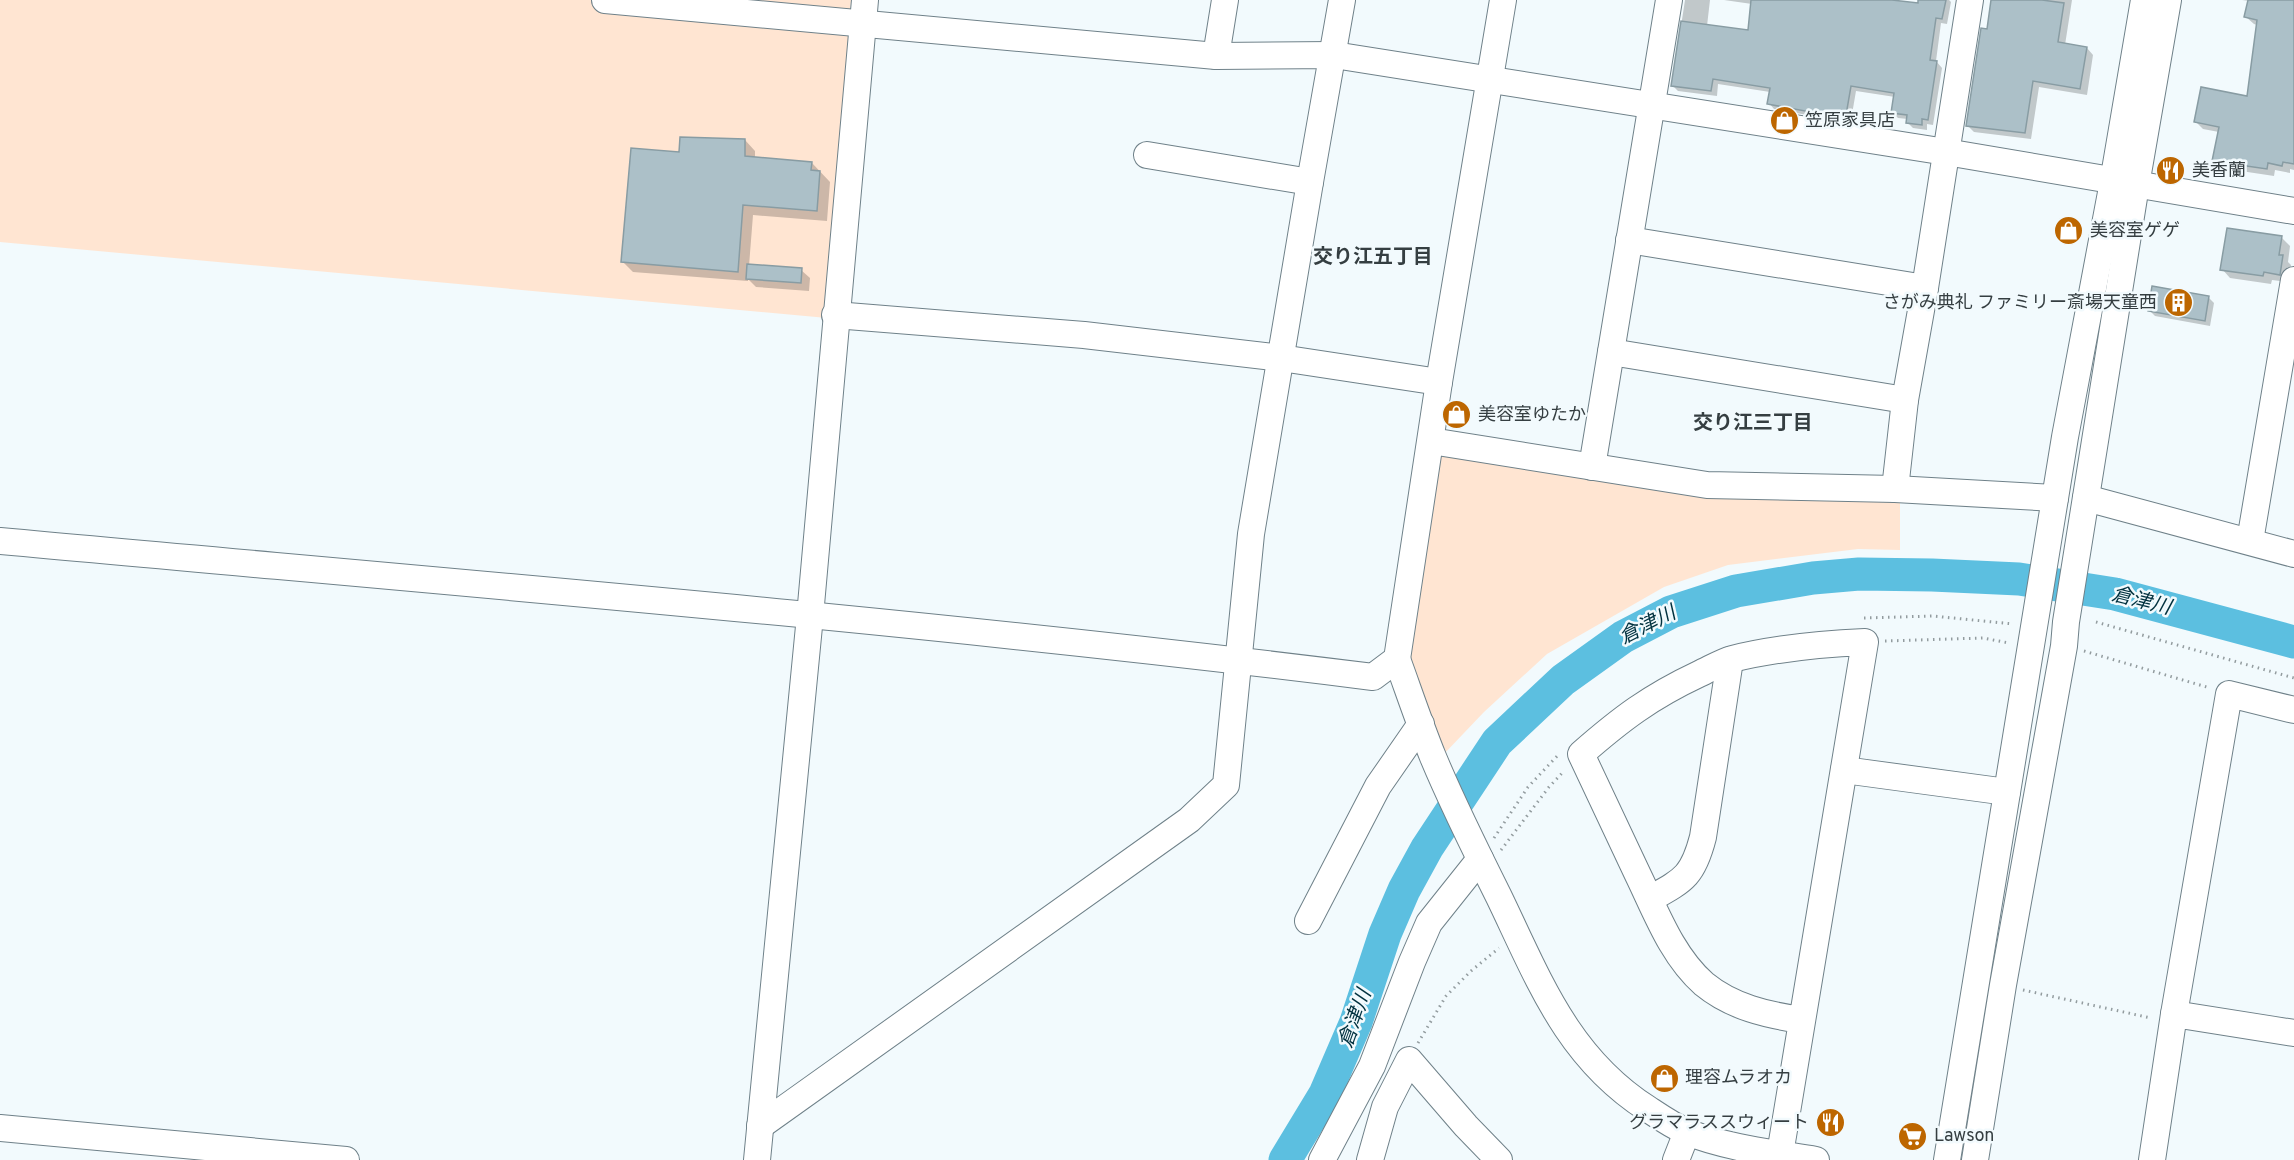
<svg xmlns="http://www.w3.org/2000/svg" width="2294" height="1160" font-family="Overpass,'Noto Sans JP',sans-serif">
<rect width="100%" height="100%" fill="#f2fafd"/>
<g fill="#ffe5d2">
<polygon points="0,0 851,0 827,318 0,242"/>
<polygon points="1437,450 1900,498 1900,550 1858,549 1728,565 1664,587 1547,654 1484,712 1443,755 1404,655"/>
</g>
<g fill="#0003">
<polygon points="1685,0 1710,0 1707,26 1749,31 1752,4 1724,0 1893,0 1919,5 1920,0 1949,0 1951,2 1947,24 1941,23 1936,61 1942,68 1933,125 1927,124 1927,130 1913,128 1907,122 1908,119 1898,118 1892,112 1895,97 1856,91 1850,126 1818,120 1813,116 1774,109 1769,103 1770,92 1718,84 1717,96 1678,91 1672,85"/>
<polygon points="1993,0 2072,0 2065,45 2087,48 2093,55 2087,95 2039,87 2031,139 1974,132 1967,125 1988,30"/>
<polygon points="2242,0 2294,0 2294,170 2290,169 2290,173 2275,170 2274,176 2221,168 2214,160 2219,132 2203,129 2195,121 2248,98 2257,25 2254,24 2246,17 2249,1"/>
<polygon points="745,140 755,151 755,158 812,163 830,182 827,221 753,215 749,266 801,270 810,278 809,291 756,287 748,279 748,281 633,272 623,262 681,153"/>
<polygon points="2282,238 2290,246 2288,262 2291,265 2288,282 2272,280 2271,284 2230,278 2222,269"/>
<polygon points="2208,297 2214,303 2210,326 2155,316 2149,310"/>
</g>
<g fill="none" stroke-linecap="round" stroke-linejoin="round">
<polyline stroke="#5cbfe0" stroke-width="33" points="1285,1160 1325,1094 1356,1022 1385,934 1404,890 1427,848 1497,742 1563,680 1623,637 1671,612 1736,591 1813,578 1859,574 1932,575 2019,579 2115,594 2294,642"/>
</g>
<g fill="#acc0c8" stroke="#889ca3" stroke-width="1.5">
<polygon points="1751,0 1892,0 1918,3 1918,0 1946,0 1942,19 1936,18 1930,60 1937,61 1928,120 1922,119 1922,125 1906,123 1907,115 1891,113 1894,93 1851,86 1845,121 1810,115 1811,112 1767,104 1770,88 1713,79 1711,91 1671,86 1681,21 1748,30"/>
<polygon points="1991,0 2042,0 2064,3 2058,42 2087,47 2080,89 2033,81 2025,133 1966,126 1981,28 1987,29"/>
<polygon points="2248,0 2294,0 2294,164 2283,162 2282,166 2268,163 2267,169 2212,161 2219,127 2194,122 2201,87 2247,96 2257,20 2244,17"/>
<polygon points="680,137 745,139 745,156 812,162 811,170 820,171 817,211 743,205 738,272 621,262 631,148 679,152"/>
<polygon points="2227,228 2282,236 2279,255 2283,255 2280,275 2264,272 2263,276 2220,270"/>
<polygon points="747,264 802,268 801,283 746,279"/>
<polygon points="2152,286 2209,296 2205,321 2148,311"/>
</g>
<g fill="none" stroke-linecap="round" stroke-linejoin="round">
<defs>
<g id="minor">
<polyline points="605,0 1216,56 1334,55 1946,152 2294,211"/>
<polyline points="1216,56 1225,0"/>
<polyline points="1147,155 1310,182"/>
<polyline points="1629,240 1925,288"/>
<polyline points="835,315 1084,335 1281,358 1439,382"/>
<polyline points="1611,352 1905,400"/>
<polyline points="1431,441 1707,485 1895,489 2055,498"/>
<polyline points="1592,467 1669,0"/>
<polyline points="1895,489 1905,400 1925,288 1970,0"/>
<polyline points="2086,498 2294,554"/>
<path d="M0 541C458 583 917 620 1373 677L1397 659 1439 382 1503 0"/>
<polyline points="2250,541 2294,280"/>
<path d="M1397 659C1409 692 1420 725 1433 757 1453 805 1476 851 1499 897 1539 980 1567 1057 1648 1109 1660 1117 1673 1126 1687 1132 1727 1148 1774 1153 1816 1160"/>
<polyline points="1844,770 2007,792"/>
<path d="M1650 899C1684 880 1693 876 1703 837L1730 660"/>
<polyline points="1308,921 1378,786 1421,724"/>
<polyline points="2174,1014 2229,694 2294,710"/>
<polyline points="760,1126 1189,820 1226,785 1251,534 1310,182 1342,0"/>
<polyline points="0,1128 346,1160"/>
<path d="M1780 1154 1865 642C1820 644 1776 648 1732 659 1721 662 1710 669 1699 674 1650 697 1621 719 1581 754 1600 794 1619 834 1638 875 1656 912 1672 956 1704 984 1732 1007 1767 1015 1802 1020"/>
<polyline points="757,1160 810,616 865,0"/>
<polyline points="1322,1160 1372,1066 1412,962 1429,923 1480,859"/>
<polyline points="1370,1160 1385,1107 1409,1060 1466,1126 1499,1160"/>
<polyline points="1676,1160 1687,1132"/>
<polyline points="1947,1160 2065,437 2113,182 2144,0"/>
<polyline points="1975,1160 2003,985 2064,646 2066,622 2136,185 2168,0"/>
<polyline points="2152,1160 2174,1014 2294,1033"/>
</g>
</defs>
<use href="#minor" stroke="#6f8189" stroke-width="28"/>
<g stroke="#939c9f" stroke-width="3" stroke-dasharray="1.5 4.5" stroke-linecap="butt">
<polyline points="1864,618 1933,616 2013,624"/>
<polyline points="2096,622 2294,678"/>
<polyline points="1885,641 1983,638 2009,643"/>
<polyline points="2084,651 2210,688"/>
<polyline points="1494,838 1528,787 1560,753"/>
<polyline points="1501,850 1549,787 1564,771"/>
<polyline points="2023,990 2151,1018"/>
<polyline points="1418,1043 1446,996 1471,971 1499,948"/>
</g>
<use href="#minor" stroke="#fff" stroke-width="26"/>
</g>
<defs>
<symbol id="shop-disc" viewBox="-11 -11 22 22"><circle r="9.5" fill="#bd6600" stroke="#f2fafd"/><path d="M-5-2.5h2.3a2.7 3.5 0 0 1 5.4 0H5L5.5 6h-11ZM-1.5-2.5h3a1.5 2.3 0 0 0-3 0Z" fill="#fff"/></symbol>
<symbol id="restaurant-disc" viewBox="-11 -11 22 22"><circle r="9.5" fill="#bd6600" stroke="#f2fafd"/><path d="M-5-6h1v4h1v-4h1v4h1v-4h1v5L-1.5 .5V6h-2V.5L-5-1ZM5-6V6H3V1.5H1.5Q1.5-4 5-6Z" fill="#fff"/></symbol>
<symbol id="building-disc" viewBox="-11 -11 22 22"><circle r="9.5" fill="#bd6600" stroke="#f2fafd"/><path d="M-4-6H4V6H1V3H-1V6H-4ZM-2.5-4.3h1.7v1.8h-1.7ZM.8-4.3h1.7v1.8H.8ZM-2.5-1h1.7V.8h-1.7ZM.8-1h1.7V.8H.8Z" fill="#fff"/></symbol>
<symbol id="supermarket-disc" viewBox="-11 -11 22 22"><circle r="9.5" fill="#bd6600" stroke="#f2fafd"/><path d="M-6-5.5h2.5l.6 2H6L4.5 2H-2.5L-4.4-4H-6ZM-1.5 3.2a1.3 1.3 0 1 0 .1 0ZM3 3.2a1.3 1.3 0 1 0 .1 0Z" fill="#fff"/></symbol>
</defs>
<g fill-rule="evenodd">
<use href="#shop-disc" x="1768" y="104" width="33" height="33"/>
<use href="#restaurant-disc" x="2154" y="154" width="33" height="33"/>
<use href="#shop-disc" x="2052" y="214" width="33" height="33"/>
<use href="#building-disc" x="2162" y="286" width="33" height="33"/>
<use href="#shop-disc" x="1440" y="398" width="33" height="33"/>
<use href="#shop-disc" x="1648" y="1062" width="33" height="33"/>
<use href="#restaurant-disc" x="1814" y="1106" width="33" height="33"/>
<use href="#supermarket-disc" x="1896" y="1120" width="33" height="33"/>
</g>
<g text-anchor="middle" dominant-baseline="central" stroke-width="5" stroke-linejoin="round" paint-order="stroke">
<g font-size="18" fill="#353e41" stroke="#f2fafd" text-anchor="start">
<text x="1805" y="121">笠原家具店</text>
<text x="2192" y="171">美香蘭</text>
<text x="2090" y="231">美容室ゲゲ</text>
<text x="2157" y="303" text-anchor="end">さがみ典礼 ファミリー斎場天童西</text>
<text x="1478" y="415">美容室ゆたか</text>
<text x="1685" y="1078">理容ムラオカ</text>
<text x="1809" y="1123" text-anchor="end">グラマラススウィート</text>
<text x="1934" y="1136">Lawson</text>
</g>
<g font-size="20" font-weight="bold" fill="#353e41" stroke="#f2fafd">
<text x="1373" y="258">交り江五丁目</text>
<text x="1753" y="424">交り江三丁目</text>
</g>
<g font-size="20" font-style="italic" fill="#01313f" stroke="#f2fafd">
<text transform="translate(2141 602) rotate(14)">倉津川</text>
<text transform="translate(1648 626) rotate(-27)">倉津川</text>
<text transform="translate(1356 1019) rotate(-70)">倉津川</text>
</g>
</g>
</svg>
